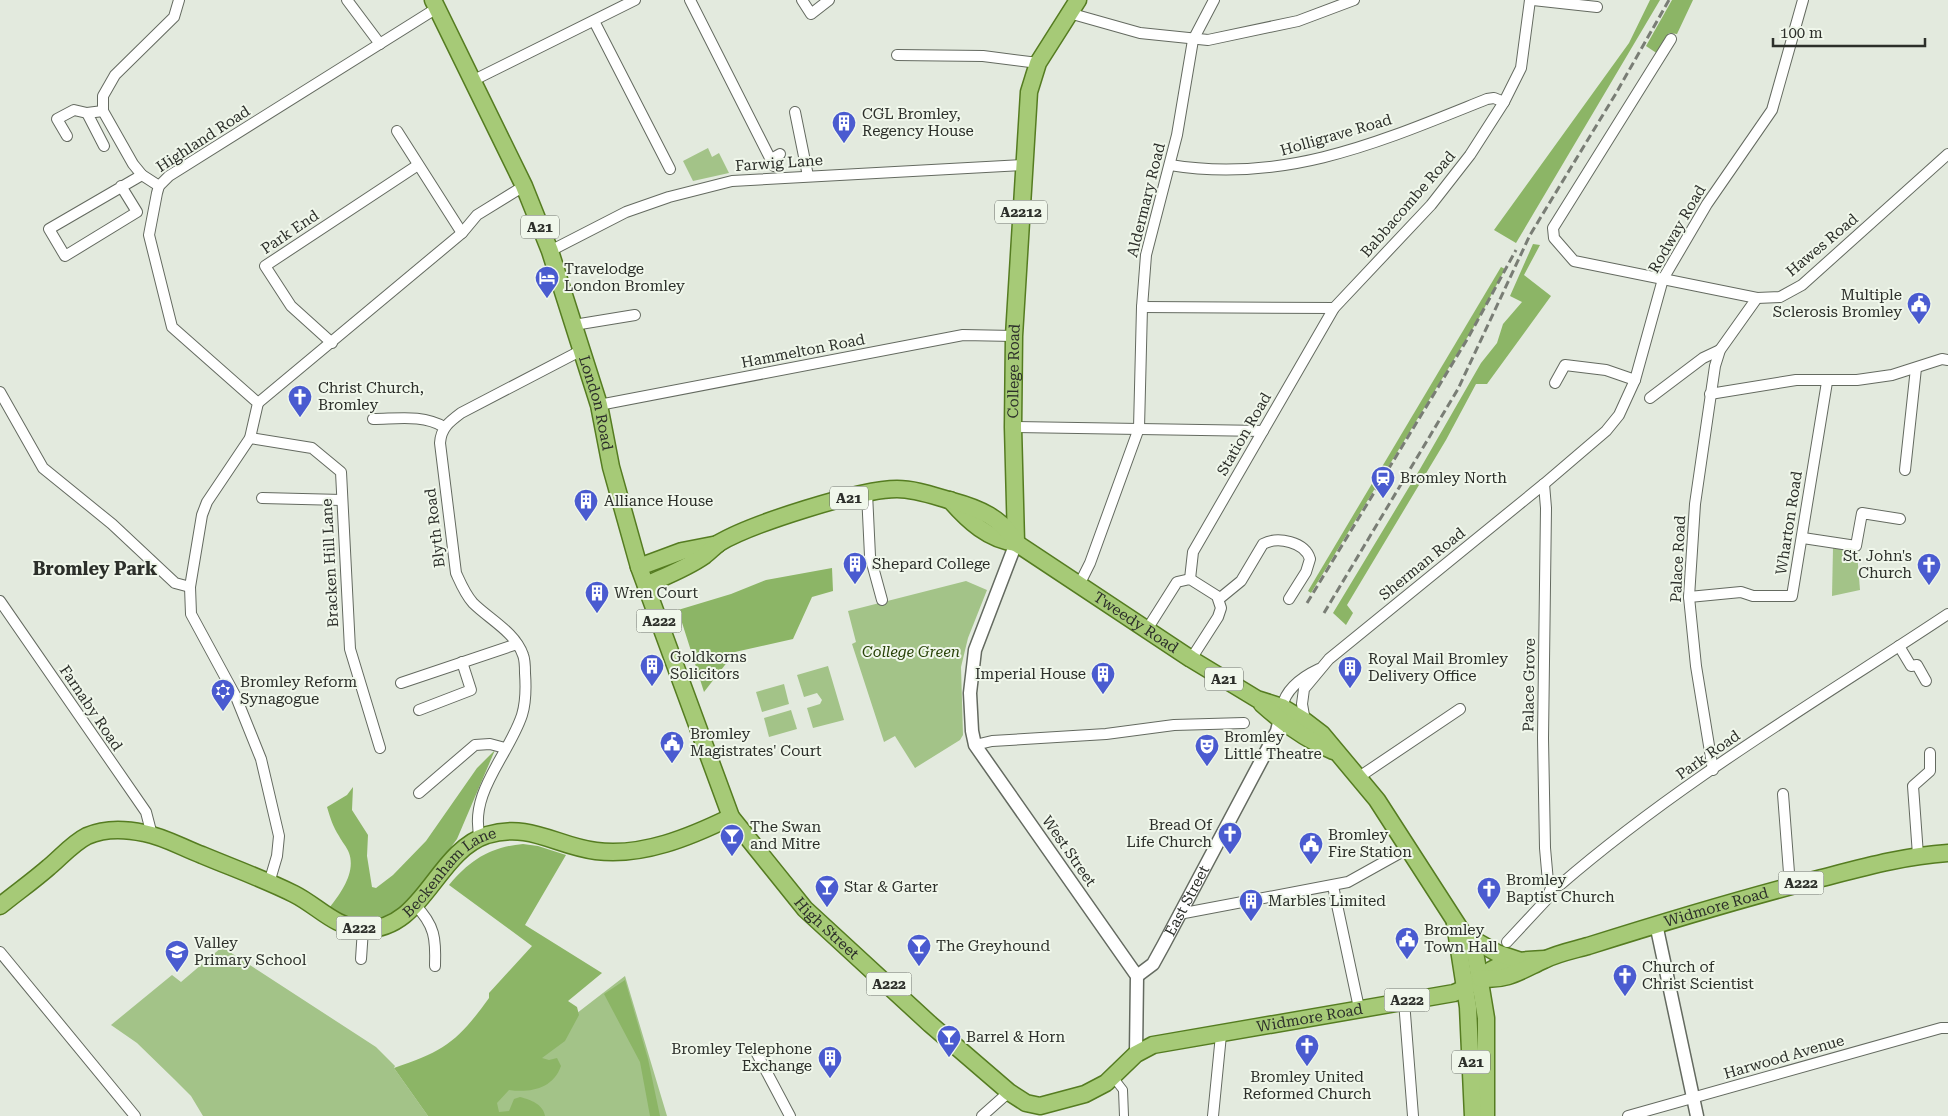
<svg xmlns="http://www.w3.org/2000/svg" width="1948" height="1116" font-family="'Roboto Serif',serif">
<rect width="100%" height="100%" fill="#e3eade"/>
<g fill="#a3c388">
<polygon points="708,148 712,157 719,153 729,173 693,181 683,161"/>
<polygon points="1833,548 1857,552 1860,590 1832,596"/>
<polygon points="966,581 987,590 968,638 961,667 963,735 960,740 915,768 895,736 884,742 852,644 856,642 848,611"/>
<polygon points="828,666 844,720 813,728 807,708 820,704 822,700 817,693 804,697 797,675"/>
<polygon points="784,684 789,704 762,712 756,692"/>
<polygon points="791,710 797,729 769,737 764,718"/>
<polygon points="222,947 376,1047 395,1066 394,1068 428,1116 203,1116 191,1096 174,1079 137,1043 111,1025 172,975 181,982"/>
<polygon points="625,976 667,1116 442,1116 458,1105"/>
</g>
<g fill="#8cb566">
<polygon points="1650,0 1660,0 1516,243 1494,230 1629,43"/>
<polygon points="1672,0 1693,0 1677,34 1669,33 1658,54 1646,46"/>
<polygon points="1533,244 1540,245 1524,275 1551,296 1487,384 1476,384 1446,440 1347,605 1353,613 1346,625 1333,613 1420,469 1481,363 1497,343 1503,324 1522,302 1510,296"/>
<polygon points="1501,267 1505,269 1478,320 1311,593 1308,591"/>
<polygon points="832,568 833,591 812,597 793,639 735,652 704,692 678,610 731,594 766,580"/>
<path d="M495 750 457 839 414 897 388 918 358 922 347 918 330 907C341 893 356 872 349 853 347 847 342 842 339 836 333 827 330 817 327 807L347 795 353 787 352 810 368 835 367 856 372 887 376 888 393 875 426 841 477 768Z"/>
<path d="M523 844 538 846 566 855 525 925 602 973 568 1001 577 1007 579 1015 565 1041 542 1058 549 1060 557 1058 561 1066C553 1089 530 1093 509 1090L497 1103 499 1112 509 1111 514 1099 520 1097C531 1100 543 1104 545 1116H428L394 1068C445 1051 458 1041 489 998V993L532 946 449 885C470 860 490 847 523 844Z"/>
<polygon points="625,980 648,1059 660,1116 650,1116 640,1062 604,994"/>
</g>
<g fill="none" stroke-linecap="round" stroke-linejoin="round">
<defs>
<polyline id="pedestrian" points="1113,1077 1123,1090 1124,1116"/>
<g id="minor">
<polyline points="347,0 380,44"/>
<polyline points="690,0 774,166"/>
<polyline points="802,0 811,14 829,0"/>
<polyline points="1533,0 1597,7"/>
<polyline points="1069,13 1140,33 1208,40 1298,21 1354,0"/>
<polyline points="594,21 670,169"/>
<polyline points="1671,39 1553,228 1554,238 1574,261 1757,298 1780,297 1802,285 1948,154"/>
<polyline points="897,55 983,56 1038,63"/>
<polyline points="472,81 635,0"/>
<polyline points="103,111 87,113 104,146"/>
<polyline points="795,112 808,176"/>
<polyline points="397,131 462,233"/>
<polyline points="67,136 57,119 74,110 87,113"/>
<polyline points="771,159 780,154"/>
<path d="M1170 165C1286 184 1382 141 1487 99L1494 98 1504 102"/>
<polyline points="121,186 137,212 65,256 49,229 142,175"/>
<polyline points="159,186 142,175 133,164 103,111 103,96 115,75 174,17 179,0"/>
<polyline points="550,251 626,212 669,197 732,181 1024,165"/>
<polyline points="1142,307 1334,308"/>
<polyline points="574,325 635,315"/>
<polyline points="332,343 291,306 265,266 418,165"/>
<polyline points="1555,383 1565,365 1606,370 1635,380"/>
<polyline points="0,392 43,468 112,524 175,583 190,587"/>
<polyline points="1710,394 1796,380 1857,380 1892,375 1942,359 1948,360"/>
<polyline points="1650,398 1703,358 1720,350"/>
<polyline points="258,403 462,233 477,215 524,186"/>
<polyline points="599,405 963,335 1014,336"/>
<path d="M373 419C396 419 423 414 444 427"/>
<polyline points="1013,427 1263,431"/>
<polyline points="250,438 312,448 341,472 350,649 380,748"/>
<polyline points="1905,470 1916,368"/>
<polyline points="1544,484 1546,508 1543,738 1545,848 1548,882 1552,885"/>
<polyline points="867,493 870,556 882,600"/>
<polyline points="262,498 342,500"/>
<polyline points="1803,538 1856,546 1862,513 1900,519"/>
<polyline points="1190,579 1193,552 1334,308 1431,205 1470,155 1504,102 1521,68 1530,0"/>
<polyline points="1079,585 1090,563 1139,428 1142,307 1146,255 1177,135 1193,40 1214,0"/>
<polyline points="1689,597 1741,592 1753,596 1792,596 1827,382"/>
<path d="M1219 599 1241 581 1263 544C1278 536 1305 542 1310 559L1306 572 1289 599"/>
<polyline points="0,601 146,812 152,835"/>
<polyline points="1146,631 1177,582 1190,579 1217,596 1221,608 1218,617 1191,659"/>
<polyline points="1899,646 1911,666 1917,665 1926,681"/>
<polyline points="401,683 517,644"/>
<path d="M1282 707C1286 688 1302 677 1319 669"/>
<polyline points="419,710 471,690 462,662"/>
<polyline points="1305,721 1302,704 1304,689 1329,659 1544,484 1606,431 1619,415 1635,380 1663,279 1707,204 1772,110 1803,0"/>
<polyline points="975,745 992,741 1106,734 1174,725 1244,723"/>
<polyline points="1713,770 1696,666 1689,597 1695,504 1715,366 1720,350 1757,298"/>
<polyline points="1359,777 1460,709"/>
<polyline points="419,793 475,745 490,744 505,748"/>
<polyline points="1783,794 1790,886"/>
<path d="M480 838C468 793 509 755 522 715 526 702 526 687 525 673 525 667 525 660 523 655 515 632 489 619 473 603 465 594 461 584 456 573L440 443C441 428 449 422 461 413L582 350"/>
<polyline points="1918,855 1913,786 1930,771 1930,753"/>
<polyline points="269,883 277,856 279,836 261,759 236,697 191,614 190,587 202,515 207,502 250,438 258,403 172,327 149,235 157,193 159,186 169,176 437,8"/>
<path d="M1552 885H1560C1679 782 1817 701 1948 614"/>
<polyline points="1333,886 1359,1008"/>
<path d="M415 905C435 925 436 939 435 966"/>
<polyline points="1179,914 1348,882 1409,848"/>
<polyline points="1507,942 1547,899 1552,885"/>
<polyline points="0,952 135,1116"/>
<polyline points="361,959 363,929"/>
<polyline points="1404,1001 1413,1116"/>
<polyline points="755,1050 790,1116"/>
<polyline points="982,1116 1009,1092"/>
<polyline points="1213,1116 1221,1035"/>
<polyline points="1628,1116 1941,1028 1948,1028"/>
</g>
<g id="tertiary">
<polyline points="1016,543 975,650 970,693 972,731 975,745 1137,976 1136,1054"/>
<polyline points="1656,924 1697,1116"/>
<path id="s1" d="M1137 976 1153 964 1164 944 1277 731 1282 711"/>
</g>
<g id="primary">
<path id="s2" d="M433 0 524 186 550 251 599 405 611 467 639 567 731 817 805 909 930 1024 1009 1092 1026 1103 1040 1106 1085 1094 1106 1083 1136 1054 1153 1045 1454 993C1468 988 1478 978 1491 970 1508 960 1527 960 1545 959"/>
<path d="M950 500C968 521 989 540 1016 543"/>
<path id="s3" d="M1016 542 1013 427 1014 336 1029 92 1038 63 1078 0"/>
<polyline points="639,567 682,551 718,544"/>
<path id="s4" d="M646 585C666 576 687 568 704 556 709 552 714 547 719 543 751 524 860 489 897 489 916 489 934 496 952 501 978 508 1003 518 1016 543L1191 659 1257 699 1282 707 1305 721 1322 734 1377 800 1475 952 1486 1018V1116"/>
<path d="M1262 704C1283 723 1307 740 1333 751"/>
<path id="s5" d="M0 906C16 893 33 881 49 867 61 857 73 843 87 836 105 828 126 829 144 833 165 837 183 848 202 855 233 868 264 879 294 894 318 906 334 927 363 929 423 932 435 852 487 835 530 822 556 846 596 851 642 857 690 837 731 817"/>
<polyline points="1455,924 1468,1007 1473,1116"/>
<polyline points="1467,936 1497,953 1518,960"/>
<path id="s6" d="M1480 978C1506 982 1522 970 1544 960 1558 953 1574 950 1588 946 1664 922 1740 899 1818 879 1861 868 1903 856 1948 853"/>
</g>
</defs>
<use href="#pedestrian" stroke="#646a60" stroke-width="10"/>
<use href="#minor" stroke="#646a60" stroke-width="12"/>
<use href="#tertiary" stroke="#646a60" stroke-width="15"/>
<use href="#primary" stroke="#557c21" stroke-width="19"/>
<use href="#pedestrian" stroke="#fff" stroke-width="8"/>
<use href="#minor" stroke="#fff" stroke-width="10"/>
<use href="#tertiary" stroke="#fff" stroke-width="12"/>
<use href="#primary" stroke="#a6ca77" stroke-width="16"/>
<g stroke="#797d75" stroke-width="3" stroke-dasharray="8 4" stroke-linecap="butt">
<polyline points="1307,603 1468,338 1516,250"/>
<polyline points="1324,613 1458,389 1530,235 1615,95 1669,0"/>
</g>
</g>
<defs>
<symbol id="building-pin" viewBox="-11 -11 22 30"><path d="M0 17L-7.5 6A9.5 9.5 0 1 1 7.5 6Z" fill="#4a5bd0" stroke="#f0f7eb"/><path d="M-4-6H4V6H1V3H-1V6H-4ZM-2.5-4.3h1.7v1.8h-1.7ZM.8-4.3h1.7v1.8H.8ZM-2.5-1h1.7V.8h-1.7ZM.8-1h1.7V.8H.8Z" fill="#fff"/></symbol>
<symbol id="hotel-pin" viewBox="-11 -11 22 30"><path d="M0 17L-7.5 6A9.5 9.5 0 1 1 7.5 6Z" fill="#4a5bd0" stroke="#f0f7eb"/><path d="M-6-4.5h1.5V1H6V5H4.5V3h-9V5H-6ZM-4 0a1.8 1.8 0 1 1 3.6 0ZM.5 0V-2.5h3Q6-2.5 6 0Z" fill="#fff"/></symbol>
<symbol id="civic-pin" viewBox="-11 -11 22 30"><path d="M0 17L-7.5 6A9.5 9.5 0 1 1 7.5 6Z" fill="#4a5bd0" stroke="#f0f7eb"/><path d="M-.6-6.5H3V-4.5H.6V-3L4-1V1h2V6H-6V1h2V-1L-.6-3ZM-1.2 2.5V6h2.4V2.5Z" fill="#fff"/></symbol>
<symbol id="church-pin" viewBox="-11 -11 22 30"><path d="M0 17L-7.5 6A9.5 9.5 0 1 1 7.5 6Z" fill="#4a5bd0" stroke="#f0f7eb"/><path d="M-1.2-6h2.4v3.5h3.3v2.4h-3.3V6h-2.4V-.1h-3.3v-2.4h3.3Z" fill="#fff"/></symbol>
<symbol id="station-pin" viewBox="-11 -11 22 30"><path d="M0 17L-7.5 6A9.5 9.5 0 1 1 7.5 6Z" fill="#4a5bd0" stroke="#f0f7eb"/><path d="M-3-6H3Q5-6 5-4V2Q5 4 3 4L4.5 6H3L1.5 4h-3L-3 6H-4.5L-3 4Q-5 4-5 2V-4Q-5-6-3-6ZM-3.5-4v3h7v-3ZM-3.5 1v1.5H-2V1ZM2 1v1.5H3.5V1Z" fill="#fff"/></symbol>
<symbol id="synagogue-pin" viewBox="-11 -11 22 30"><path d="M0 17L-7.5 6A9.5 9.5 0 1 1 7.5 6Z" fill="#4a5bd0" stroke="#f0f7eb"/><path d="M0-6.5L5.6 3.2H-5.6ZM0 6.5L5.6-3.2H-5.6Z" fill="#fff"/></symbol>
<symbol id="theatre-pin" viewBox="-11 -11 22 30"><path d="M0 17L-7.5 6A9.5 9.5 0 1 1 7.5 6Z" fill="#4a5bd0" stroke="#f0f7eb"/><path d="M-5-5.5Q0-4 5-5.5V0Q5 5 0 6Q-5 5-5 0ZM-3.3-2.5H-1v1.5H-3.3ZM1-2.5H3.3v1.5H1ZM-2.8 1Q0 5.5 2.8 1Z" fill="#fff"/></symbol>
<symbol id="bar-pin" viewBox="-11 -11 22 30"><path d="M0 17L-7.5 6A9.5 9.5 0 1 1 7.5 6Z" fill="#4a5bd0" stroke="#f0f7eb"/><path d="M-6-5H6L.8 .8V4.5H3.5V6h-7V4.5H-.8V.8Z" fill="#fff"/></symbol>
<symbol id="school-pin" viewBox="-11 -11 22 30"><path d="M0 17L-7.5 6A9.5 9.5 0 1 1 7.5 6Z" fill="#4a5bd0" stroke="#f0f7eb"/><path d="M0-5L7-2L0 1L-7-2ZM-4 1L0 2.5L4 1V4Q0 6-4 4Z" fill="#fff"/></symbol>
</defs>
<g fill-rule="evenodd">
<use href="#building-pin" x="830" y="109" width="28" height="38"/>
<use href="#hotel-pin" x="533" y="264" width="28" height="38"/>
<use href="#civic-pin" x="1905" y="290" width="28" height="38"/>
<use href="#church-pin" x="286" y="383" width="28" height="38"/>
<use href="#station-pin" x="1369" y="464" width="28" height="38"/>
<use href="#building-pin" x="572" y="487" width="28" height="38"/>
<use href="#building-pin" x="841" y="550" width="28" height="38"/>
<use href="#church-pin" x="1915" y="551" width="28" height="38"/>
<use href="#building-pin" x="583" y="579" width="28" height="38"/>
<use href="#building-pin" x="638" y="652" width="28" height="38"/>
<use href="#building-pin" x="1336" y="654" width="28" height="38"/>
<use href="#building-pin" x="1089" y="660" width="28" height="38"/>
<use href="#synagogue-pin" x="209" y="677" width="28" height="38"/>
<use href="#civic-pin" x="658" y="729" width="28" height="38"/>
<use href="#theatre-pin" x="1193" y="732" width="28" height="38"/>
<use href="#church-pin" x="1216" y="820" width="28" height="38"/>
<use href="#bar-pin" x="718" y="822" width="28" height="38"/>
<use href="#civic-pin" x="1297" y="830" width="28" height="38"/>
<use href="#bar-pin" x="813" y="873" width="28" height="38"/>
<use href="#church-pin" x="1475" y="875" width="28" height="38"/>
<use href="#building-pin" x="1237" y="887" width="28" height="38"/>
<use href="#civic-pin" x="1393" y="925" width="28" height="38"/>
<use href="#bar-pin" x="905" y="932" width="28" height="38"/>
<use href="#school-pin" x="163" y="938" width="28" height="38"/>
<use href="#church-pin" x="1611" y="962" width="28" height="38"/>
<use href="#bar-pin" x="935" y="1023" width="28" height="38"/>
<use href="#church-pin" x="1293" y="1032" width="28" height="38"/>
<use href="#building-pin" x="816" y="1044" width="28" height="38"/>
</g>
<g text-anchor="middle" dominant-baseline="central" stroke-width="4" stroke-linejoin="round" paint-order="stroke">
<g fill="#f0f7eb" stroke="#676b64" stroke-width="1">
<rect x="995" y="200.5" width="52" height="23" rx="4"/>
<rect x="521" y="215.5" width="38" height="23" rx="4"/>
<rect x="830" y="486.5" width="38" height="23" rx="4"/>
<rect x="636.5" y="609.5" width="45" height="23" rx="4"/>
<rect x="1205" y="667.5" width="38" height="23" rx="4"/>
<rect x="1778.5" y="871.5" width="45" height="23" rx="4"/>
<rect x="336.5" y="916.5" width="45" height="23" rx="4"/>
<rect x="866.5" y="972.5" width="45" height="23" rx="4"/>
<rect x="1384.5" y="988.5" width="45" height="23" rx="4"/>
<rect x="1452" y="1050.5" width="38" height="23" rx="4"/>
</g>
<g font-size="14" font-weight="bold" fill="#2c2f2a">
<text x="1021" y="212">A2212</text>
<text x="540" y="227">A21</text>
<text x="849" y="498">A21</text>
<text x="659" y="621">A222</text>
<text x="1224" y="679">A21</text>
<text x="1801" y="883">A222</text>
<text x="359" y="928">A222</text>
<text x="889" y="984">A222</text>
<text x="1407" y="1000">A222</text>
<text x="1471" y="1062">A21</text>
</g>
<g font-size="15" fill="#2c2f2a" stroke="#f0f7eb" text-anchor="start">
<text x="862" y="114">CGL Bromley,<tspan x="862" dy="17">Regency House</tspan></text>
<text x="564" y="269">Travelodge<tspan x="564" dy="17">London Bromley</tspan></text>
<text x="1902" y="295" text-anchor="end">Multiple<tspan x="1902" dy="17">Sclerosis Bromley</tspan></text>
<text x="318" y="388">Christ Church,<tspan x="318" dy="17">Bromley</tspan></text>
<text x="1400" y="478">Bromley North</text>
<text x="604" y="501">Alliance House</text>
<text x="1912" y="556" text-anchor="end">St. John's<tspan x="1912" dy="17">Church</tspan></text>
<text x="872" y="564">Shepard College</text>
<text x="614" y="593">Wren Court</text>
<text x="670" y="657">Goldkorns<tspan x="670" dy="17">Solicitors</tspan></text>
<text x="1368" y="659">Royal Mail Bromley<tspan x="1368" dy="17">Delivery Office</tspan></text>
<text x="1086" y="674" text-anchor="end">Imperial House</text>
<text x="240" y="682">Bromley Reform<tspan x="240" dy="17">Synagogue</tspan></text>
<text x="690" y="734">Bromley<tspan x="690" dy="17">Magistrates' Court</tspan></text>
<text x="1224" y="737">Bromley<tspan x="1224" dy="17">Little Theatre</tspan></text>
<text x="1212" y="825" text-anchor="end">Bread Of<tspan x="1212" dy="17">Life Church</tspan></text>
<text x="750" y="827">The Swan<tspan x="750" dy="17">and Mitre</tspan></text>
<text x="1328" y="835">Bromley<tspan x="1328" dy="17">Fire Station</tspan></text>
<text x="1506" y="880">Bromley<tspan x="1506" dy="17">Baptist Church</tspan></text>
<text x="844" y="887">Star &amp; Garter</text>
<text x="1268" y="901">Marbles Limited</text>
<text x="1424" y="930">Bromley<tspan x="1424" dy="17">Town Hall</tspan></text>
<text x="194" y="943">Valley<tspan x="194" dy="17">Primary School</tspan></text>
<text x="936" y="946">The Greyhound</text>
<text x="1642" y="967">Church of<tspan x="1642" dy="17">Christ Scientist</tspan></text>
<text x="966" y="1037">Barrel &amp; Horn</text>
<text x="812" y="1049" text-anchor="end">Bromley Telephone<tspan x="812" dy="17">Exchange</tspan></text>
<text x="1307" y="1077" text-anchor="middle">Bromley United<tspan x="1307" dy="17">Reformed Church</tspan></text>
</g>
<g font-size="15" fill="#2c2f2a" stroke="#f0f7eb">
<text transform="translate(1336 135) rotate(-16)">Holligrave Road</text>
<text transform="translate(203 139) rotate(-33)">Highland Road</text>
<text transform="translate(779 163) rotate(-4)">Farwig Lane</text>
<text transform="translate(1146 200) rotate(-76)">Aldermary Road</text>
<text transform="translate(1408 204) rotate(-49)">Babbacombe Road</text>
<text transform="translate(1677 229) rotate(-60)">Rodway Road</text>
<text transform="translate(290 232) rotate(-34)">Park End</text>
<text transform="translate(1822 245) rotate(-40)">Hawes Road</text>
<text transform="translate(803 351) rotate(-11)">Hammelton Road</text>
<text stroke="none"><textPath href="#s3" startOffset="171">College Road</textPath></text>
<text stroke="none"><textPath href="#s2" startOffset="436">London Road</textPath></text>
<text transform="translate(1244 434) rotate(-60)">Station Road</text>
<text transform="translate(1789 523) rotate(-81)">Wharton Road</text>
<text transform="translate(435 528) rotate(-97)">Blyth Road</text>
<text transform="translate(1678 559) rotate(-87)">Palace Road</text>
<text transform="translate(330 563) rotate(-93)">Bracken Hill Lane</text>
<text transform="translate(1422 564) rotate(-39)">Sherman Road</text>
<text stroke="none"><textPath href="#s4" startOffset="551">Tweedy Road</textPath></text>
<text transform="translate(1529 685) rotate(-89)">Palace Grove</text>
<text transform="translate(91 708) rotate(56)">Farnaby Road</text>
<text transform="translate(1708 755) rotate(-35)">Park Road</text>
<text transform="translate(1069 851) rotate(55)">West Street</text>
<text stroke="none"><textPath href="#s5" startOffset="518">Beckenham Lane</textPath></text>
<text stroke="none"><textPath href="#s1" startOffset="92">East Street</textPath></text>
<text stroke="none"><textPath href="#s6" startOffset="248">Widmore Road</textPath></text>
<text stroke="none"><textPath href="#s2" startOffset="1019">High Street</textPath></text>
<text stroke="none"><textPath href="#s2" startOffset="1589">Widmore Road</textPath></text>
<text transform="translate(1784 1057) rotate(-16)">Harwood Avenue</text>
</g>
<g font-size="15" font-style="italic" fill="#274106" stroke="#f0f7eb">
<text x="911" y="652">College Green</text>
</g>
<g font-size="18" font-weight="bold" fill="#2c2f2a" stroke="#f0f7eb">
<text x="95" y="568">Bromley Park</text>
</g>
</g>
<path d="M1773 38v8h152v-8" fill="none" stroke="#2c2f2a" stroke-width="2.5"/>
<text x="1780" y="38" font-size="15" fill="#2c2f2a" stroke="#f0f7eb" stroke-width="4" paint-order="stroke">100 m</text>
</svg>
